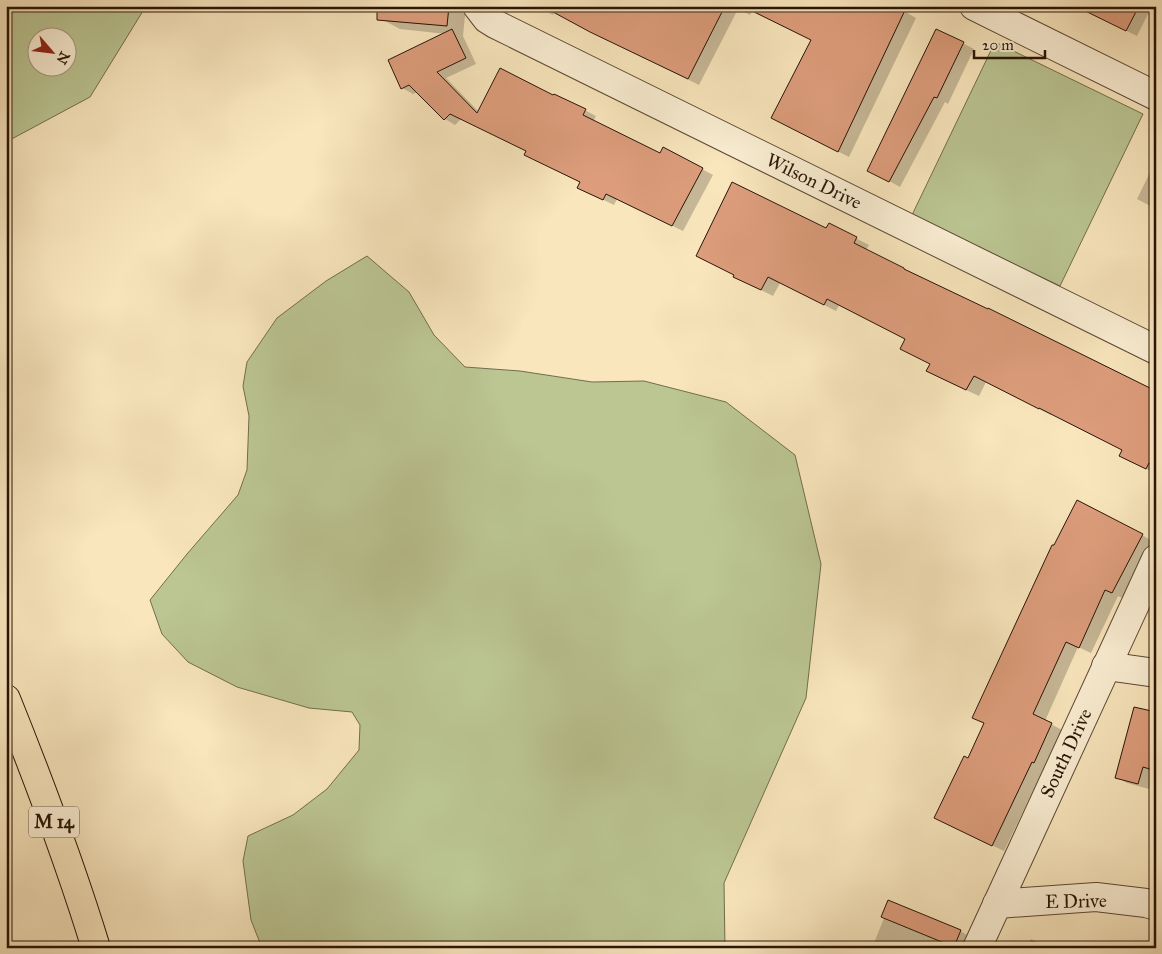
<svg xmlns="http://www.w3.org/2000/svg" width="1162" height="954" font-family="'IM FELL Great Primer',serif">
<rect width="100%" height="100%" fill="#f9e6bd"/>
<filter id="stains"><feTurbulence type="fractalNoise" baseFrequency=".004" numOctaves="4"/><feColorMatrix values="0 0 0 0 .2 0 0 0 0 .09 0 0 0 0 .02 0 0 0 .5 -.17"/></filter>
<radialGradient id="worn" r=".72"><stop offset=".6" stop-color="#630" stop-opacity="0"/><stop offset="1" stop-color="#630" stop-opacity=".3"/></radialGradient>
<g fill="#bbc693" stroke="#726d4d" fill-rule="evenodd">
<path d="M6 6H146L90 97 6 142ZM38 38H68V68H38Z"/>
<polygon points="995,42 1143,114 1060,286 912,215"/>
<polygon points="367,256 409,292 434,335 465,367 520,371 592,382 644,381 726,402 795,455 821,564 806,698 724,883 725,948 262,948 251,920 243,861 248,836 293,815 327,789 359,750 360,725 352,712 309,708 237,687 188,662 162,634 150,600 187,554 238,495 247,470 249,416 243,386 247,362 277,318 326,281"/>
</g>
<g fill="#0003">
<polygon points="385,6 466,6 463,36 476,64 446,78 479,112 554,97 555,95 596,116 593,122 660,155 702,169 713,175 683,231 617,199 614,205 589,193 581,182 527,151 461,119 455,125 445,119 418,92 413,94 402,88 446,34 400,29 383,20"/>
<polygon points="536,6 895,6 916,18 849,157 784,124 812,40 752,11 750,15 738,9 699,85 603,38 554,12 553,15"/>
<polygon points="1076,6 1152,6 1137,36"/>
<polygon points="937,30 974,49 948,104 945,102 900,187 880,176"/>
<polygon points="1156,160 1156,209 1137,199"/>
<polygon points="830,225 869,245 866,250 1156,392 1156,474 1133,462 1123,450 1052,414 1051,415 986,382 979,396 940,378 928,371 932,364 907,339 839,305 836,311 780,283 773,296 747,283 827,230"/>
<polygon points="1142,535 1154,542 1124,599 1118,596 1091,653 1078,647 1045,721 1064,731 1046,769 1044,768 1004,851 947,824 935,818 968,760 985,724 974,717"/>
<polygon points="1156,714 1156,773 1154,772 1149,789 1127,783 1117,777"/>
<polygon points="884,918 960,931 971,937 967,948 872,948"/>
<polygon points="1031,939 1051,948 1027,948"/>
</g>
<g fill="#dd9d7c" stroke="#281407">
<polygon points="377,6 449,6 447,26 377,20"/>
<polygon points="542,6 725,6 688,79 590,32"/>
<polygon points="742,6 907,6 838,152 771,118 811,40"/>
<polygon points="1075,6 1139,6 1126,31"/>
<polygon points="452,29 466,58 437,72 477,113 500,68 553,95 554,94 586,109 583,115 660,153 663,147 703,168 672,226 606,194 603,200 577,188 580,182 524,155 526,151 450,114 444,120 409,85 401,89 388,60"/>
<polygon points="936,29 964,42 937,98 934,97 889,182 867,171"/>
<polygon points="732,182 826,228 829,223 857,237 854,243 904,268 904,269 988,309 988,308 1156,391 1156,467 1149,463 1146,469 1119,456 1122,450 1039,408 1039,409 974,376 966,390 926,371 930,364 900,349 905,339 827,299 824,305 768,277 761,290 733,277 734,275 696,256"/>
<polygon points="1077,500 1143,534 1112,593 1105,590 1079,648 1066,642 1033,714 1052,723 1034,763 1032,762 992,846 934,818 964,756 968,758 984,723 972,718 1052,545 1054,545"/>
<polygon points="1134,707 1156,712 1156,771 1143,767 1138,784 1115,778"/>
<polygon points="888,900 961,930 954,947 881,917"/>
</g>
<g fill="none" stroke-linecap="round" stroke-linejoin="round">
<defs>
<g id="street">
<polyline points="477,6 487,19 495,24 1156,350"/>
<polyline points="974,6 1156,96"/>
<polyline points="1106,666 1156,673"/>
<polyline points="997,904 1096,897 1146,903 1156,906"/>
<polyline points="977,948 1156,559"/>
</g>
<path id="highway" d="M6 699C39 781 70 863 96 948"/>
</defs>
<use href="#street" stroke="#5c4834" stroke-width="30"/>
<use href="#highway" stroke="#281407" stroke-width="30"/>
<use href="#street" stroke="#fbefd4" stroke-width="28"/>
<use href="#highway" stroke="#f9e6bd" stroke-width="28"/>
</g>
<g text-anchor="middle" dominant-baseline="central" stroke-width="5" stroke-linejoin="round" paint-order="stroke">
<rect fill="#fbefd4" stroke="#675644" stroke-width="1" x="29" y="806.5" width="50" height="31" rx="4"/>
<g font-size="18" font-weight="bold" fill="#281407">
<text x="54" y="822">M 14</text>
</g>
<g font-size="19" fill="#281407" stroke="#fbefd4">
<text transform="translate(814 181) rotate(26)">Wilson Drive</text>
<text transform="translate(1066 753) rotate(-65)">South Drive</text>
<text transform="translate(1076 901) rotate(-1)">E Drive</text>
</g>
</g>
<rect width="1162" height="954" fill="none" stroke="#f9e6bd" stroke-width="25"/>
<rect x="8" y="8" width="1147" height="939" fill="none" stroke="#281407" stroke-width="2.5"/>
<rect x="12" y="12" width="1137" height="929" fill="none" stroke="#281407"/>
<g transform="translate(52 52) rotate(118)"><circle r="24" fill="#fbefd4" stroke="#a79782"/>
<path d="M0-4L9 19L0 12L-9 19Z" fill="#8f2418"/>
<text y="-8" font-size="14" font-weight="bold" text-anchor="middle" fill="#281407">N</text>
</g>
<path d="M974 50v8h71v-8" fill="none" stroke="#281407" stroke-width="2.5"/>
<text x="982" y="50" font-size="15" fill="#281407" stroke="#fbefd4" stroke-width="4" paint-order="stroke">20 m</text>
<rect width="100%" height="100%" filter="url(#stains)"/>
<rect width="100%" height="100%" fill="url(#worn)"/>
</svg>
